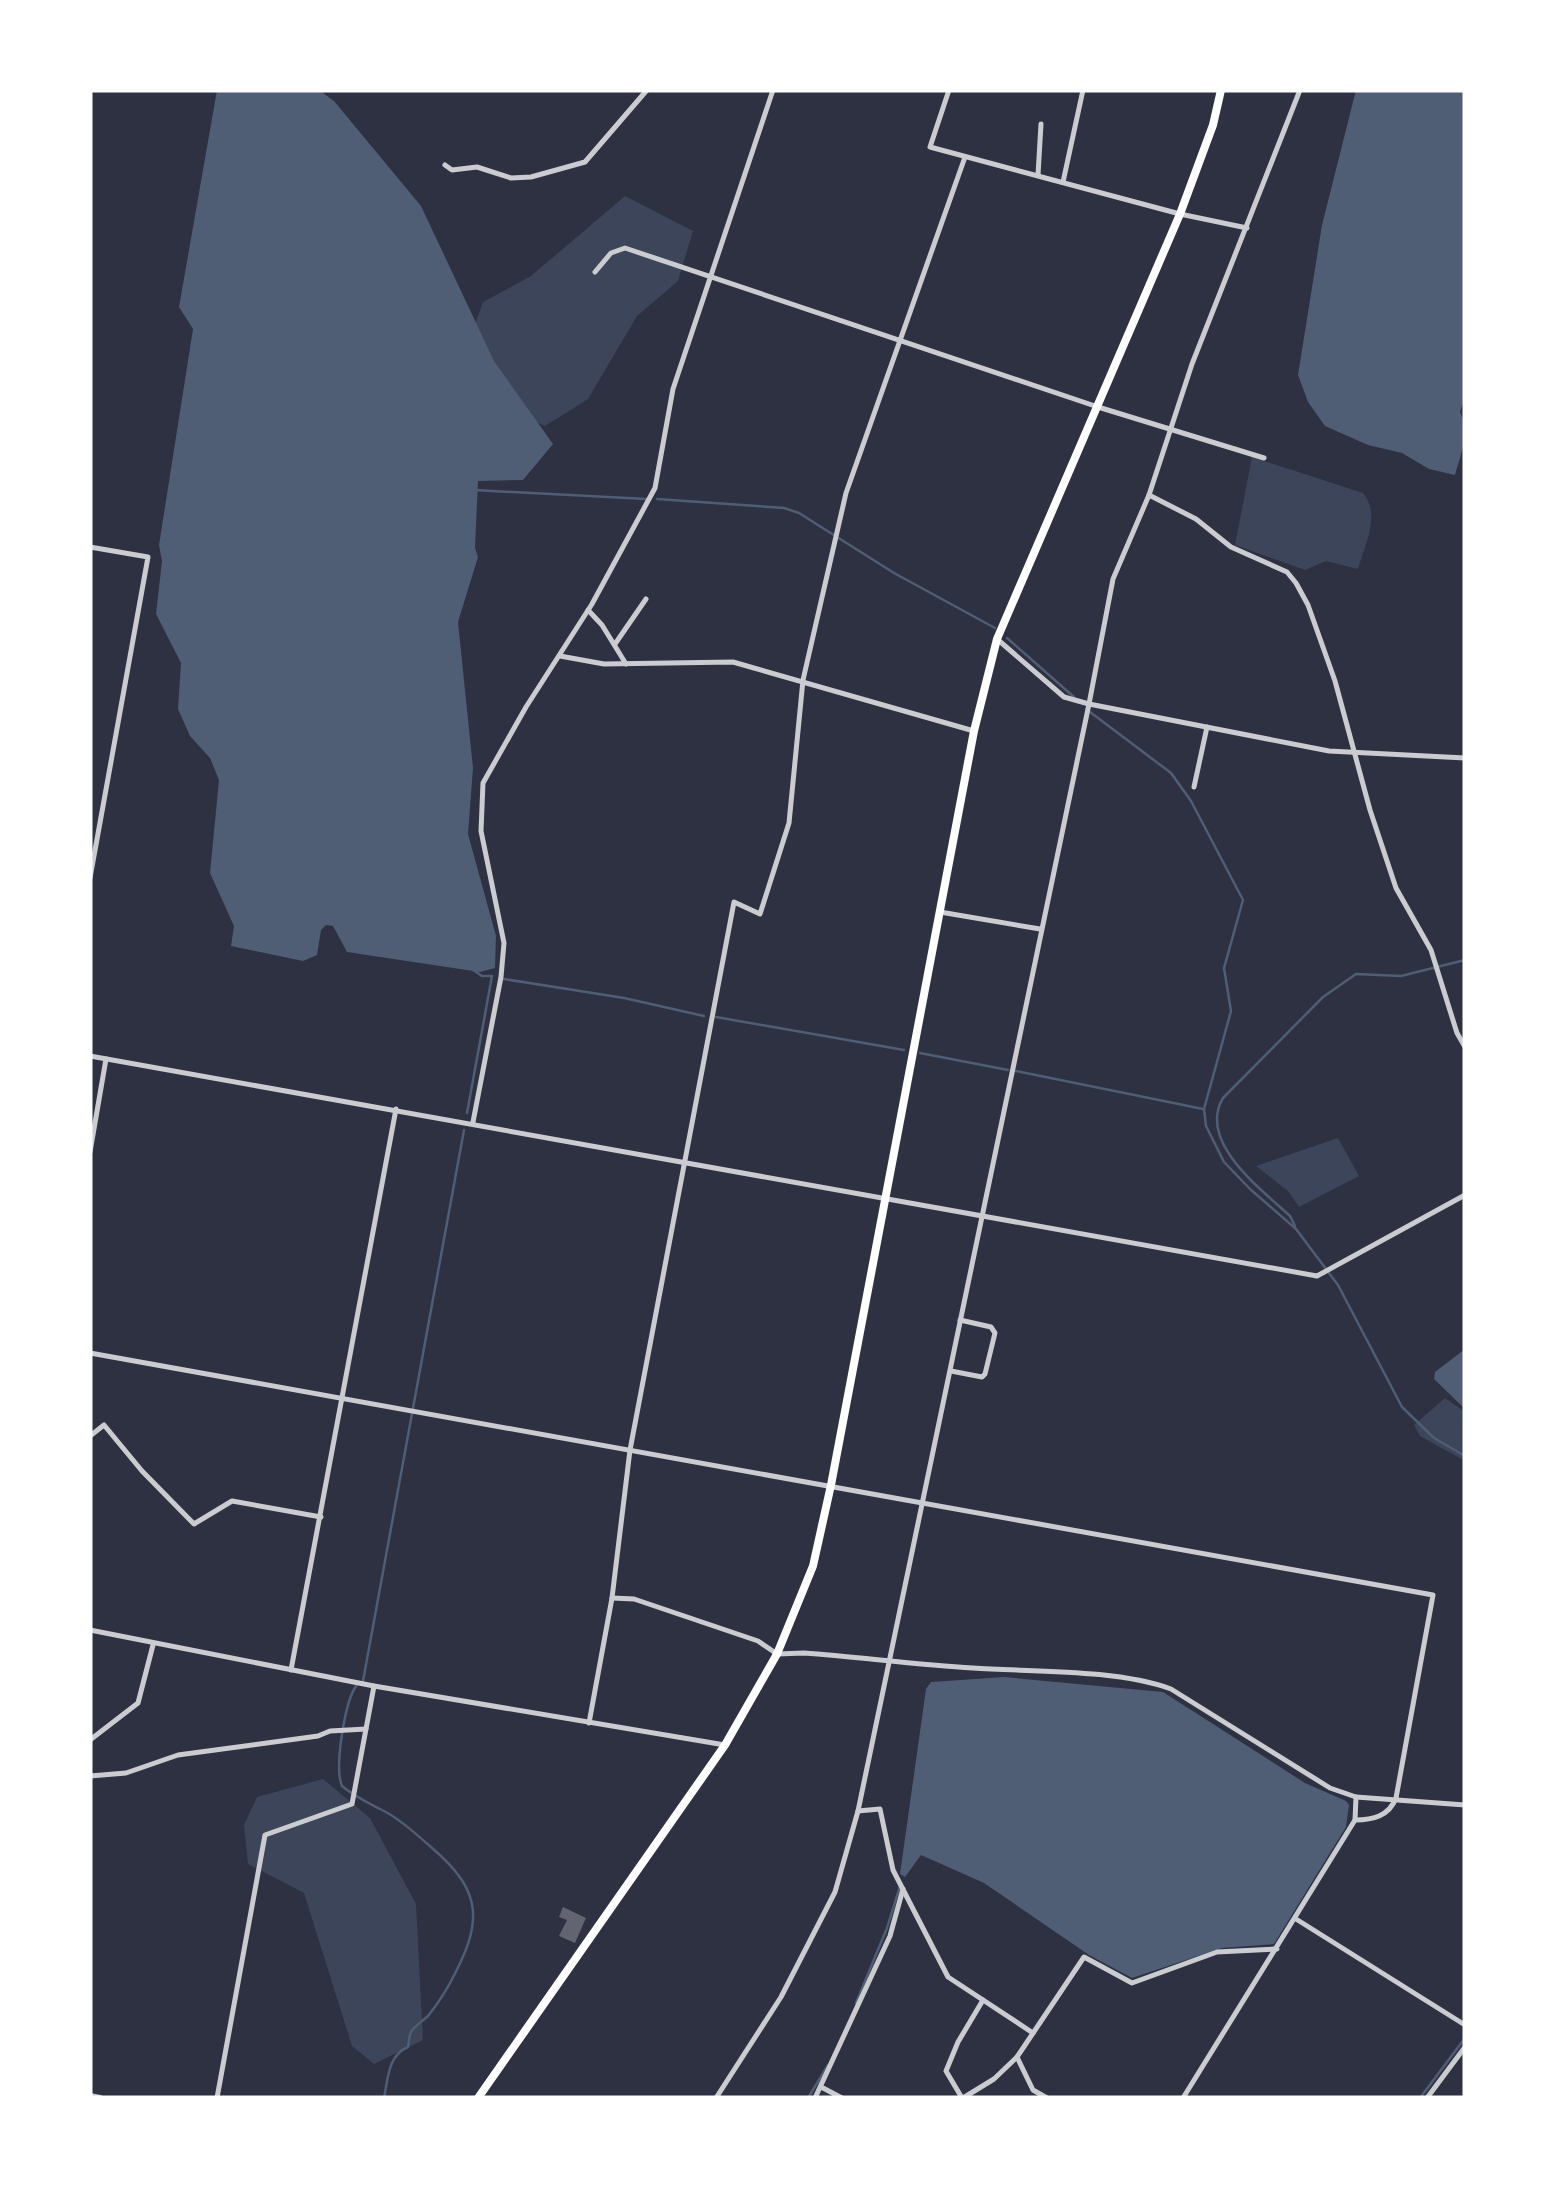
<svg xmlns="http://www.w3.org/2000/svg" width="1555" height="2188" font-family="Quicksand,sans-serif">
<rect width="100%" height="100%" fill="#2d3142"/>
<g fill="#3c4559">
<polygon points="625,196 693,231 678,281 637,316 588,399 545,426 496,404 472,332 483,302 531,276"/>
<path d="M1252 457 1363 493C1381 515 1365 544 1358 569L1326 561 1305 570 1235 545Z"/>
<polygon points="1338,1138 1359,1176 1299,1207 1288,1191 1256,1166"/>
<polygon points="1445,1398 1465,1412 1465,1461 1420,1436 1414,1425"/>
<polygon points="323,1779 370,1818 416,1904 423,2040 374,2064 352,2046 304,1893 248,1864 244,1825 257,1797"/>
</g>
<g fill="#4f5d75">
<polygon points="217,90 319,90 334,101 421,206 494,361 553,444 523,480 478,481 475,548 478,557 458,622 473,768 468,834 496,936 495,968 480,972 347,952 333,926 326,925 321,930 317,955 303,961 231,946 234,926 210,873 219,780 210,758 190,736 178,709 181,663 156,614 162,561 159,545 193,329 179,307"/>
<path d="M1356 90H1465V396L1460 412C1470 433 1461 453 1455 475L1429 469 1402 453 1368 445 1325 426 1308 402 1298 375 1322 225Z"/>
<polygon points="1465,1349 1465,1409 1434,1379 1435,1372"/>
<polygon points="1004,1677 1163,1692 1305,1783 1346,1801 1349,1805 1346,1827 1274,1944 1222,1948 1132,1978 1089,1955 984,1883 921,1855 905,1877 900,1874 926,1689 931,1682"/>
</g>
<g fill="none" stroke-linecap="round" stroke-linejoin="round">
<g stroke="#4f5d75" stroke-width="2.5">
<polyline points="474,490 646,499"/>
<polyline points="657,499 784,508 799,513 894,573 995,628"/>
<polyline points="1007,638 1074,697"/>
<polyline points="1090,712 1171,773 1191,801 1243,900 1224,968 1231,1011 1204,1109 1206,1126 1224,1162 1250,1189 1296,1229 1338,1285 1402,1407 1434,1438 1465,1456"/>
<polyline points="504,979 624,998 704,1016"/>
<polyline points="716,1017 904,1050"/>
<polyline points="920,1053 1008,1070"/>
<polyline points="1016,1071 1203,1109"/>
<polyline points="467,1113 492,976 482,976 473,970"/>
<path d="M1295 1226 1290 1216C1261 1189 1197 1142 1223 1098L1323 997 1356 974 1401 976 1465 960"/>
<polyline points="363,1681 464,1130"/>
<path d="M356 1686C345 1702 334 1767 342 1786 355 1797 367 1802 382 1810 400 1819 416 1834 432 1848 485 1893 482 1924 450 1983 444 1994 436 2006 428 2016 423 2021 414 2026 411 2032 409 2036 409 2042 408 2047 388 2055 388 2079 384 2098"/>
<polyline points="856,2003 887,1928 900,1886"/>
<polyline points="808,2098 828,2065"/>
<polyline points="1420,2098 1465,2038"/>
</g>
</g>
<polygon fill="#626471" points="563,1907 586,1918 575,1943 559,1936 567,1920 559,1917"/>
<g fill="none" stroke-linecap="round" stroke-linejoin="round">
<g stroke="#caccd0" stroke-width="5">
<polyline points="949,90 930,147 1180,214 1247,228"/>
<polyline points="445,165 452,170 477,167 511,178 531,177 585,162 647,90"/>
<polyline points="1038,175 1041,124"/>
<polyline points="1063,182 1083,90"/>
<polyline points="595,272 611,253 625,248 1098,407 1264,458"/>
<polyline points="1149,495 1196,519 1231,547 1287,572 1296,583 1308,605 1335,681 1370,810 1396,888 1431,950 1457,1033 1465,1047"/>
<polyline points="90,547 148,557 90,878"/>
<polyline points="588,610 602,625 626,664"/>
<polyline points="997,639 1064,697 1089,704 1329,751 1465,758"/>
<polyline points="615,644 646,599"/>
<polyline points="560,656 604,664 733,662 974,731"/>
<polyline points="1194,787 1207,727"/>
<polyline points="940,912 1040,929"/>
<polyline points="90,1056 1317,1276 1465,1195"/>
<polyline points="473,1122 501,977 504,943 481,831 483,783 526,707 592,604 655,488 673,389 773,90"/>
<polyline points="90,1152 106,1059"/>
<path d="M90 1353 1433 1595 1396 1798C1389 1816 1373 1820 1355 1820"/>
<polyline points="951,1371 982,1377 985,1374 995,1333 991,1327 960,1320"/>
<polyline points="90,1436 104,1425 142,1471 194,1524 232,1501 321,1517"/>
<path d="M612 1598 634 1599 758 1641 777 1654 804 1653C860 1657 916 1665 973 1668 1032 1672 1116 1669 1171 1689L1330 1788 1356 1797 1465 1805"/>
<polyline points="90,1630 374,1686 725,1745"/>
<polyline points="291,1670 396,1109"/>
<polyline points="589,1723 612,1598 630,1450 734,902 760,914 789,823 803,680 846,493 965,157"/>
<polyline points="90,1740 138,1703 153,1645"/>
<polyline points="90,1776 126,1773 178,1755 318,1736 330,1731 366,1729"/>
<polyline points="858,1811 880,1809 893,1870 948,1977 1033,2033"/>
<polyline points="1296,1919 1465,2025"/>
<polyline points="823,2088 842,2098"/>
<polyline points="217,2098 265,1835 352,1804 374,1686"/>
<polyline points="716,2098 781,1997 835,1892 858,1811 1089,704 1113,579 1149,495 1192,364 1300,90"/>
<polyline points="815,2098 890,1936 903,1889"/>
<polyline points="962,2098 946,2071 958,2042 983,2000"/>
<polyline points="963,2098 994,2079 1017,2057"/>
<polyline points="1047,2098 1033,2090 1017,2057 1084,1957 1132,1983 1217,1952 1277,1949"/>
<polyline points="1183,2098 1355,1820 1356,1797"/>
<polyline points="1427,2098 1465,2047"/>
</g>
<polyline stroke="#caccd0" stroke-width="6" points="90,2096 100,2098"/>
<polyline stroke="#fff" stroke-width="8" points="478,2098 725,1745 777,1654 813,1566 831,1485 974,731 997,639 1180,214 1213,125 1221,90"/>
</g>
<rect width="1555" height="2188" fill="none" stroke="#ffffff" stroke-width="185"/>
</svg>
